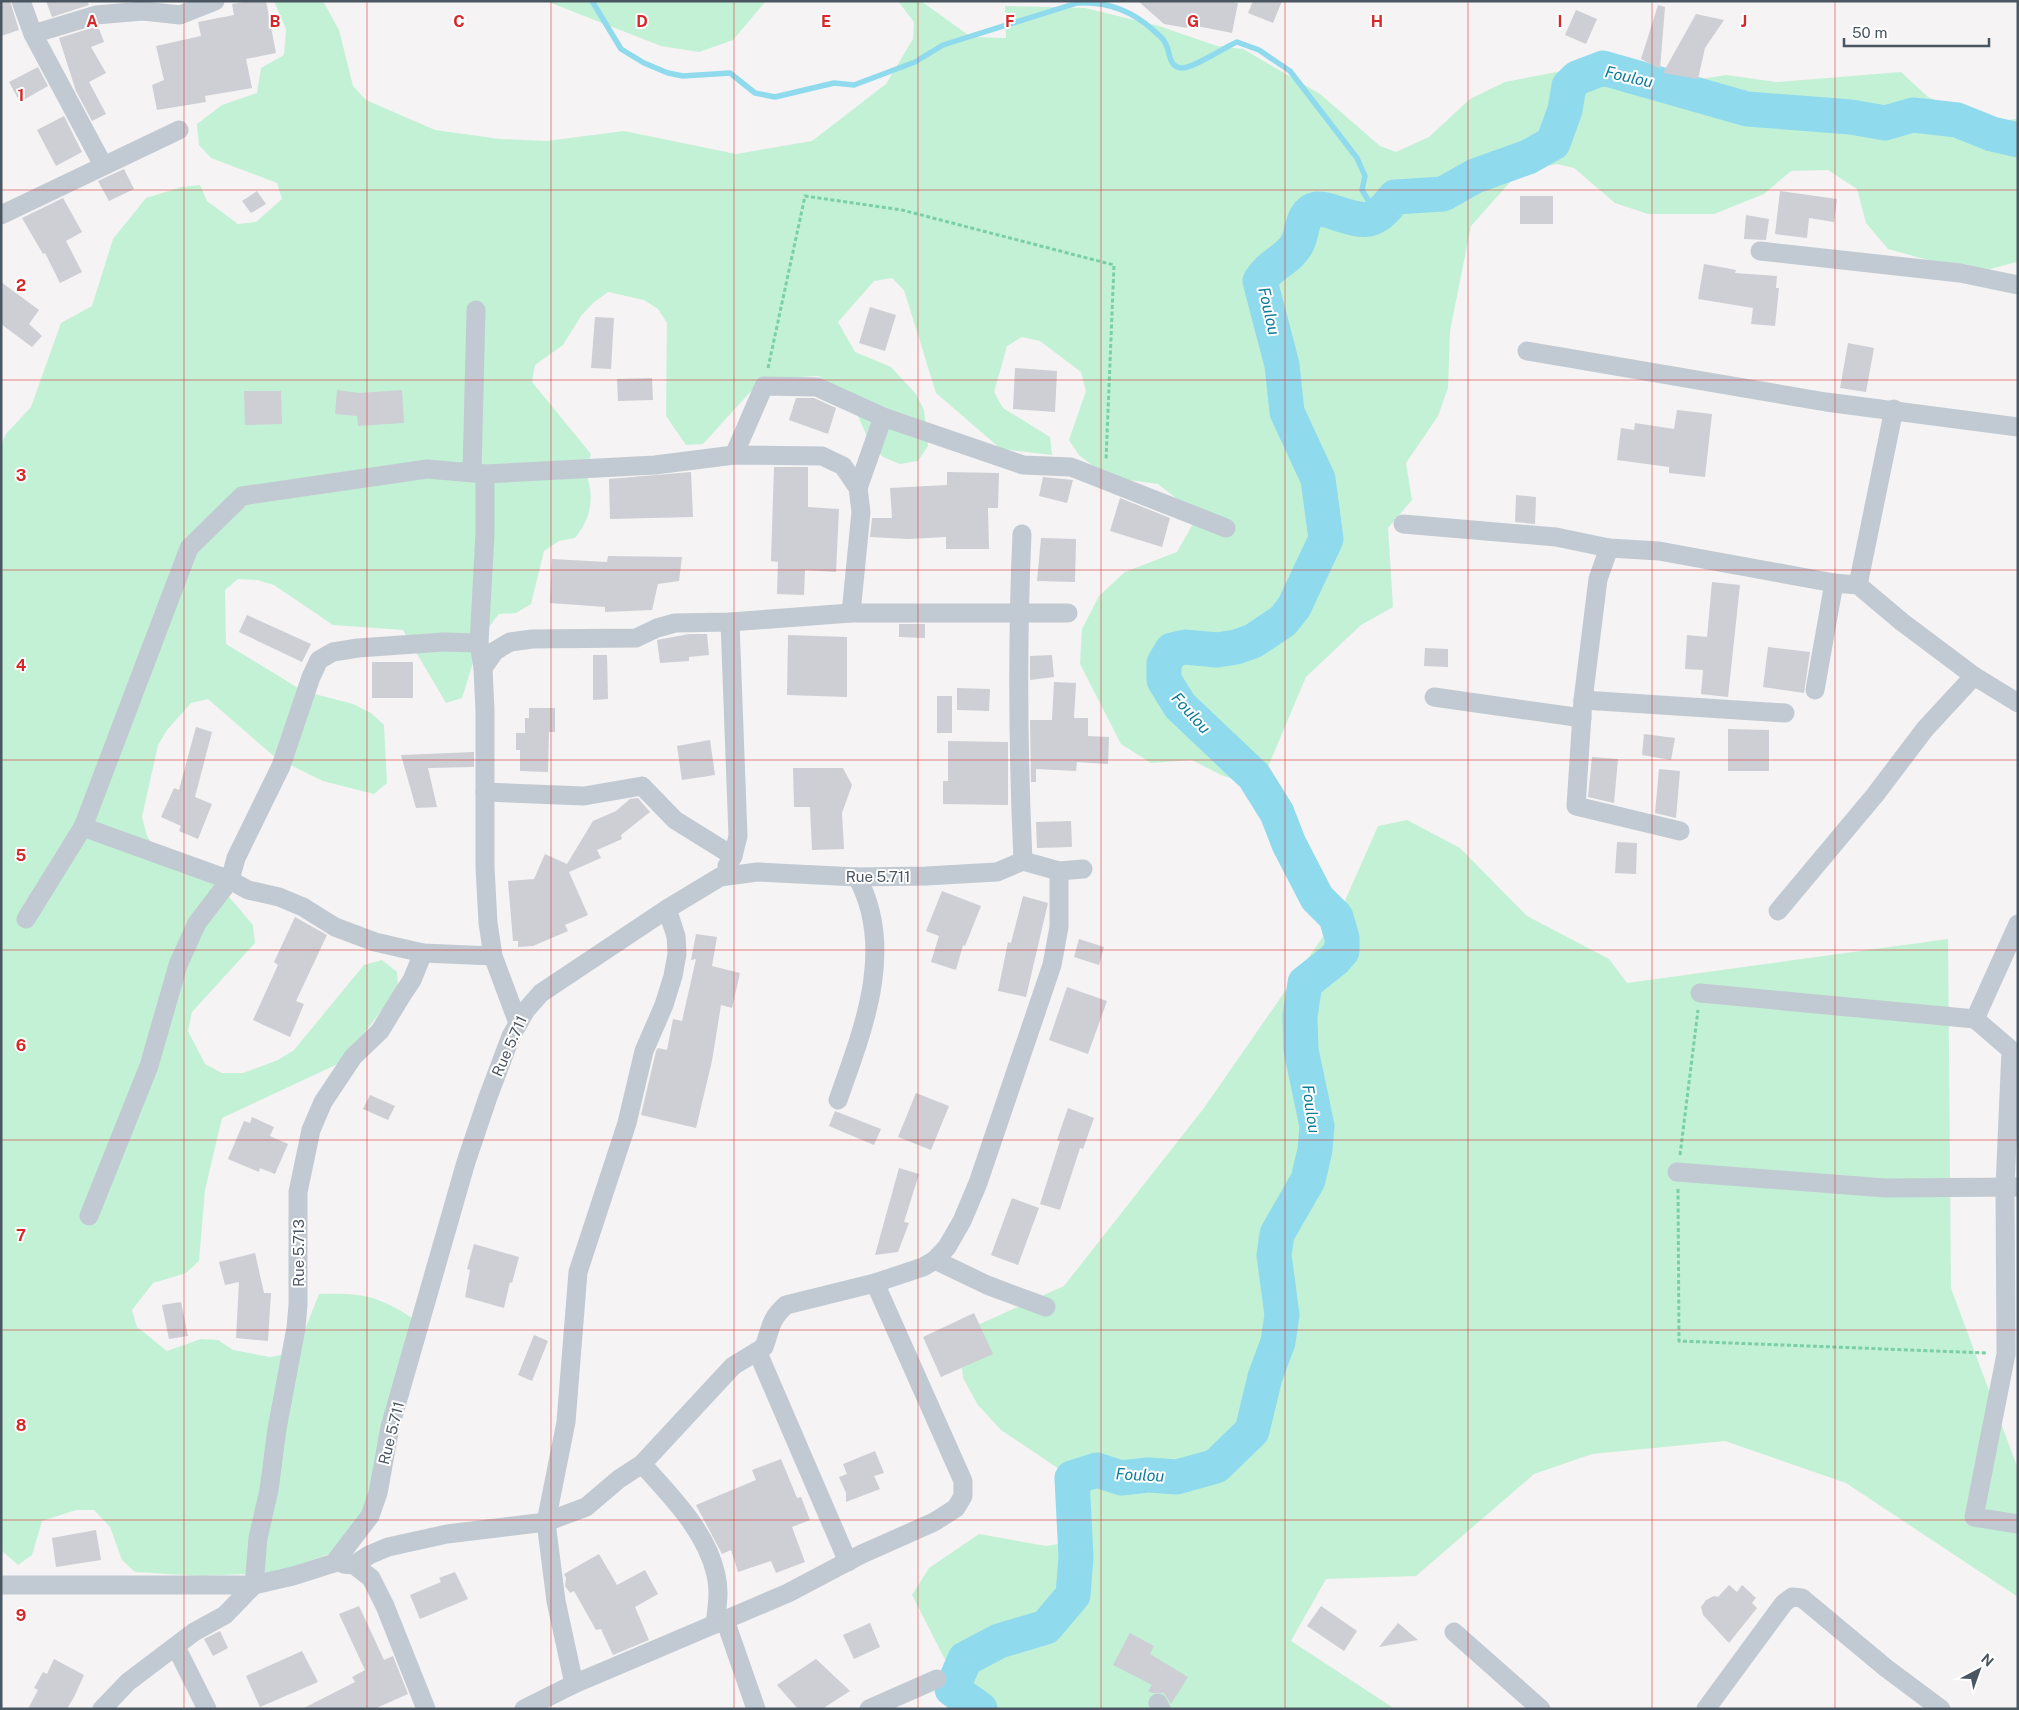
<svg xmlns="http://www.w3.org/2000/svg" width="2019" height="1710" font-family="'Public Sans',sans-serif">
<rect width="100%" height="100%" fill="#f5f3f3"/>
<g fill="#c3f1d5">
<path d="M274 1H323L339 30 353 86 366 100 435 130 500 139 547 141 624 131 736 154 812 141 886 84 913 39 914 22 898 1H921L971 37 1006 38 1005 6 1085 8 1159 26 1217 46 1243 49 1320 94 1380 146 1396 152 1429 137 1470 99 1505 82 1583 67 1612 69 1643 88 1726 75 1777 82 1901 72 1928 97 1993 124 2018 118V259L2016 262 1976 273 1888 249 1866 223 1857 189 1828 170 1791 171 1764 194 1714 214H1648L1615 203 1574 168 1557 164 1520 171 1471 226 1450 331 1448 388 1438 416 1406 463 1412 500 1388 528 1393 607 1361 625 1306 677 1253 802 1244 783 1221 775 1192 760 1151 763 1121 744 1080 664 1082 629 1099 596 1125 572 1177 552 1194 522 1186 506 1158 484 1107 477 1079 455 1069 440 1086 391 1081 372 1040 341 1022 337 1007 346 994 392 1003 408 1050 437 1052 455 1001 449 936 393 904 290 892 278 874 281 838 322 855 352 891 367 916 394 924 410 928 446 918 461 900 464 883 457 871 445 848 394 818 376 784 378 751 391 703 444 686 445 666 416 667 323 658 309 644 300 608 292 593 303 581 316 563 345 535 365 532 382 591 454 585 470C595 496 592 517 575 538L559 541 544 551 531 604 516 613 499 614C478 638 472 668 462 698L446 703 403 630 333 625 274 585 257 580 238 579 225 590 226 644 303 691 353 704 371 713 384 725 387 783 374 794 323 781 276 758 208 699 191 703 167 730 158 745 142 817 147 836 157 852 219 885 253 925 255 943 192 1012 188 1031 205 1064 222 1073H243L278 1060 294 1050 364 965 382 960 397 972 398 989 342 1062 222 1118 205 1190 199 1261 186 1273 153 1283 132 1310 137 1327 167 1351 201 1339 218 1340 233 1350 270 1357 287 1354 300 1342 319 1294C361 1293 377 1295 412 1318L370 1506 345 1545 329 1554 283 1570 265 1573 200 1576 135 1572 122 1560 110 1527 94 1510H76L42 1521 32 1555 18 1565 1 1550V445L6 434 31 407 61 323 92 306 113 239 146 198 182 187 200 185 207 201 238 224 256 222 282 199 277 183 211 158 199 145 197 124 222 105 257 93 261 68 284 55 286 29Z"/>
<polygon points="546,1 766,1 733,40 699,52 661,46"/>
<polygon points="1407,820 1460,848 1527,916 1609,959 1627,983 1948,939 1951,1288 2018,1469 2018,1597 1846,1483 1725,1441 1592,1454 1534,1474 1416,1576 1326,1579 1291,1641 1395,1709 947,1709 955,1679 912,1595 929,1568 979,1534 1046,1546 1077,1541 1091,1513 1080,1483 1001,1430 978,1405 963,1378 960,1347 980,1324 1064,1286 1204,1108 1340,912 1378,826"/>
</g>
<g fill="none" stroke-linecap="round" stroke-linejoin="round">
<path stroke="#90daee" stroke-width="5.5" d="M592 1 621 49 644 63 668 73 683 76 730 73 755 93 775 97 834 83 854 85 915 62 943 45 1077 3C1107 1 1131 10 1153 30 1157 34 1162 37 1164 41 1171 50 1167 67 1182 68 1194 68 1223 48 1237 42L1259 50 1290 71 1357 158 1365 176 1362 190 1368 200 1385 210"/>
<path stroke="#90daee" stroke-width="35" d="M980 1709 952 1689 965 1659 999 1641 1046 1627 1073 1595 1076 1557 1072 1478 1097 1470 1121 1478 1148 1475 1177 1477 1216 1466 1252 1431 1265 1377 1278 1342 1282 1315 1274 1255 1277 1234 1308 1180 1315 1150 1317 1126 1301 1050 1300 1016 1305 983 1334 960 1342 951V938L1336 917 1317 898 1289 844 1277 813 1254 776 1180 706 1164 680V663L1172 650 1185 647 1217 650 1236 647 1253 641 1283 621 1294 607 1326 539 1318 479 1287 412 1282 365 1260 281C1270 264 1288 260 1297 244 1303 233 1301 212 1317 209 1324 209 1331 211 1336 213 1367 223 1374 224 1395 197L1443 194 1475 176 1528 157 1553 143 1565 110 1569 86 1577 78 1603 68 1747 109 1851 117 1885 123 1913 115 1957 120 1992 134 2018 140"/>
</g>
<g fill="#cdcfd5">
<polygon points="1,1 10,1 19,30 1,36"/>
<polygon points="46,1 87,1 89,5 52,17"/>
<polygon points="249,1 266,1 276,53 246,59 252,88 205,96 206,102 157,110 152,85 164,80 156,46 201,36 198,22 234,15 232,4"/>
<polygon points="1138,1 1228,1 1238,3 1232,33 1187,24 1187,28 1164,24"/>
<polygon points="1253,1 1282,1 1273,23 1248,13"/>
<polygon points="1658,5 1665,7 1660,69 1641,59"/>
<polygon points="1576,10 1597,19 1586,44 1565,35"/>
<polygon points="1696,14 1724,20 1705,48 1698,79 1663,73"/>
<polygon points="98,26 104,42 91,47 106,73 89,82 106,114 92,121 76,91 59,38"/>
<polygon points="38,67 48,86 20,102 9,82"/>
<polygon points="64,116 82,152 56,166 37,130"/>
<polygon points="124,169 134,189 109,201 98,181"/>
<polygon points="257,191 266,204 251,213 242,201"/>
<polygon points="1780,191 1837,199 1834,222 1809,218 1807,238 1775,234"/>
<rect x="1520" y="196" width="33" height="28"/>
<polygon points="63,198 82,232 66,241 82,272 60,283 45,253 43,254 22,218"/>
<polygon points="1746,215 1769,219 1766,240 1744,239"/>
<polygon points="1704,264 1736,270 1735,273 1777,276 1776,288 1779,288 1775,326 1751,324 1753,308 1698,299"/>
<polygon points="1,282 39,310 29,324 42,336 32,347 1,324"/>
<polygon points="870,307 896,315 885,351 859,343"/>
<polygon points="595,317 614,318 611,369 591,368"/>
<polygon points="1848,343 1874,348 1866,392 1840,388"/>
<polygon points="1015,368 1057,371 1055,412 1013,409"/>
<polygon points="652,378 653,400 618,401 617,379"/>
<polygon points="337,390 359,393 402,390 404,423 358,426 357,416 335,414"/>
<polygon points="244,391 281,391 282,424 245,425"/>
<polygon points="796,398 814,398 836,408 828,434 789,420"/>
<polygon points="1677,410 1712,414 1705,477 1669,473 1669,467 1617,460 1621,428 1634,430 1635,423 1674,429"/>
<polygon points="774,467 808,467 808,507 839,509 836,572 805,570 804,595 777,594 778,562 771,561"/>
<polygon points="691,472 693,517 610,519 609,479"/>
<polygon points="947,472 999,473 998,508 988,508 989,549 946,549 946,537 908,539 870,537 872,518 892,518 890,488 947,485"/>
<polygon points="1043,477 1073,480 1067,503 1039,496"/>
<polygon points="1516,495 1536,497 1535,524 1515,522"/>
<polygon points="1120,498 1170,518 1162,547 1110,531"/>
<polygon points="1041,538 1076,539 1075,582 1037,581"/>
<polygon points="608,556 682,557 679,581 658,584 652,610 605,612 605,607 550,603 552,559 607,562"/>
<polygon points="1712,582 1740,585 1728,697 1701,694 1703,670 1685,669 1687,635 1707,637"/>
<polygon points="247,615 311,644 302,662 239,632"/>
<polygon points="899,624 925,624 925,638 899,637"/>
<polygon points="689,634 707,634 709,655 689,657 689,661 660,663 657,640"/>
<polygon points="788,635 847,637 847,697 787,695"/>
<polygon points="1768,647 1810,652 1804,693 1763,687"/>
<polygon points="1425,648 1448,649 1448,667 1424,666"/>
<polygon points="593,655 607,655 608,699 593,700"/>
<polygon points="1052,655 1054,677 1030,680 1030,656"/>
<rect x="372" y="662" width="41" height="36"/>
<polygon points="1054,682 1076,683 1074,718 1088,718 1088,736 1109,737 1108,764 1077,762 1076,771 1036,769 1036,782 1031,782 1030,720 1052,720"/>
<polygon points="957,688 990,689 989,711 957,710"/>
<rect x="937" y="696" width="15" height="37"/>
<polygon points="529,708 555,708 555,732 549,732 548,772 520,771 520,750 516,750 516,733 525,733 525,718 529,718"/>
<polygon points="196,727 212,732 195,797 212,804 198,839 179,831 181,826 161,817 174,788 179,790"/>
<polygon points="1728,729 1769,730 1769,771 1728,771"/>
<polygon points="1644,734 1675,738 1671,760 1642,755"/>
<polygon points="710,740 715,775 682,780 677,746"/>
<polygon points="948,741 1008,742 1008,805 943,804 943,781 948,781"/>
<polygon points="474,752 474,767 428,768 437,807 416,808 401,755"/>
<polygon points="1592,757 1618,759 1614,803 1588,797"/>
<polygon points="793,768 843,768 852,785 842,813 844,849 812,850 810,807 794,807"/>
<polygon points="1659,769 1680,771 1676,818 1655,813"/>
<polygon points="638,798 650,812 621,835 622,839 597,850 601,858 569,872 588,915 565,925 568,931 533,946 518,947 518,941 513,941 508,881 534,879 545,854 567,864 593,821 616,811 630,799"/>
<polygon points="1071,821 1072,847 1037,848 1036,822"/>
<polygon points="1617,842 1637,843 1636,874 1615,873"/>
<polygon points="942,891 981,906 965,946 963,945 956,970 931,962 939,936 926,931"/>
<polygon points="1023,896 1048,903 1026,997 998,991 1008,942 1011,943"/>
<polygon points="295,917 327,935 296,1001 304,1004 290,1037 253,1020 278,965 274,962"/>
<polygon points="696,934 717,937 712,966 740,973 732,1008 721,1005 712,1061 696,1128 641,1115 656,1051 658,1048 667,1050 673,1019 682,1021 696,959 691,960"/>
<polygon points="1079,939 1104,947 1099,965 1074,957"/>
<polygon points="1067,987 1107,1001 1088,1054 1049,1040"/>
<polygon points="916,1093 949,1106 931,1150 898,1137"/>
<polygon points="370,1095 395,1106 388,1120 363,1109"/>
<polygon points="1068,1108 1094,1118 1083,1149 1080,1148 1060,1210 1040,1204 1060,1141 1057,1140"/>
<polygon points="835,1111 881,1129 874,1145 829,1126"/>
<polygon points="252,1117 274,1127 270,1136 288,1144 275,1174 260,1168 259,1172 228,1159 244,1121 250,1123"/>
<polygon points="899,1168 919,1174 904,1222 909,1223 898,1252 875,1255"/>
<polygon points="1012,1198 1039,1208 1018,1265 991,1255"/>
<polygon points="474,1244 519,1257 512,1283 510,1282 504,1308 465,1297 470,1270 467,1269"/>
<polygon points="255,1253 264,1293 271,1293 268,1341 236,1338 239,1282 225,1285 219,1262"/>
<polygon points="181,1302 188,1336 169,1339 162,1305"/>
<polygon points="974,1313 993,1354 941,1377 923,1337"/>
<polygon points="534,1335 548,1341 532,1381 518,1375"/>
<polygon points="875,1451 884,1473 874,1476 880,1489 846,1502 846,1493 839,1477 847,1474 843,1464"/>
<polygon points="781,1459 797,1498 801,1497 810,1520 792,1527 805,1562 776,1573 771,1561 738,1572 731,1550 722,1554 696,1505 756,1480 752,1470"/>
<polygon points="96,1530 101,1560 56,1567 52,1538"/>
<polygon points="599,1554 617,1585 645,1570 658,1594 635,1607 649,1640 613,1655 601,1629 596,1630 574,1591 570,1593 565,1586 566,1578 564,1574"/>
<polygon points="455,1572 468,1599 420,1619 410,1595 441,1582 439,1578"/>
<polygon points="1729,1585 1737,1592 1742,1585 1756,1598 1752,1603 1757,1608 1729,1643 1703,1615 1701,1607 1706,1600 1714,1596 1718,1597"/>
<polygon points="359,1606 384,1660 393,1656 408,1694 374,1709 302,1709 355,1682 352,1677 365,1670 339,1614"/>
<polygon points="1321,1606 1357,1631 1344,1651 1307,1626"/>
<polygon points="870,1623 880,1647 854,1659 843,1635"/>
<polygon points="1398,1623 1418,1640 1379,1647"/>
<polygon points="220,1631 228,1648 213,1656 204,1639"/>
<polygon points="1130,1633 1154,1646 1150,1654 1188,1677 1171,1704 1164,1693 1153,1693 1148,1691 1152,1685 1113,1665"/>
<polygon points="302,1651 318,1682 260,1707 246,1676"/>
<polygon points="54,1659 84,1675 74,1697 67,1709 28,1709 38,1690 34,1688 43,1672 47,1674"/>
<polygon points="816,1659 850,1691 822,1709 798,1709 777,1685"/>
</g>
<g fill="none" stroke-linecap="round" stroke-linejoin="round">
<g stroke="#7ad0a6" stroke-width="3" stroke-dasharray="4 2.5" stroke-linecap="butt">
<polyline points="768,368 805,196 902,210 1114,265 1106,460"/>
<polyline points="1680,1155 1698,1010"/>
<polyline points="1678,1189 1679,1341 1988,1353"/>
</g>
<g stroke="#c1cad2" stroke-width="19">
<polyline points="21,1 33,34 103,165"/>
<polyline points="33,34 96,15 143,11 180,15 215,1"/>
<polyline points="1,215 179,130"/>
<polyline points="1760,251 1960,273 2018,285"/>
<polyline points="1527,351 1826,402 2018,427"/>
<polyline points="734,455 764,386 817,387 883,417 1023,465 1071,467 1226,528"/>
<polyline points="472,472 476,310"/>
<polyline points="485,474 485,534 479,643 483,668 485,711 485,867 488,923 493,956 518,1023"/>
<polyline points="858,488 883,417"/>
<polyline points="1403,524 1556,537 1609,548 1659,551 1834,583 1858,585 1902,622 1974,676 2018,703"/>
<polyline points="1609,548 1598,579 1583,700 1576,806 1680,831"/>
<polyline points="1858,585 1894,409"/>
<polyline points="479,643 444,642 358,648 333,652 319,660 311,677 281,766 236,858 230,880 248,890 279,897 303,907 335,927 375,942 423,953 493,956"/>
<polyline points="483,668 495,651 510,642 532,639 636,638 657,628 675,623 730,622 851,613 1068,613"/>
<polyline points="1815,690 1834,583"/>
<polyline points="1434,697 1582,718"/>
<polyline points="1583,700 1785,713"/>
<polyline points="485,792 584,796 642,786 675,820 733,856"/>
<polyline points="83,827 230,880 197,923 178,965 149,1066 89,1216"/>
<polyline points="1023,861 1059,871 1083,869"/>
<polyline points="727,866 733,856 738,836 730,622"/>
<polyline points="1778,911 1875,795 1925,729 1974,676"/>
<polyline points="26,919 83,827 189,548 242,496 427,469 485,474 655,465 734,455 822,456 843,466 858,488 861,512 851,613"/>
<polyline points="1700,993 1975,1019 2018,924"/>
<polyline points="1975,1019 2011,1050 2005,1187 2006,1354 1974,1517 2018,1524"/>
<path d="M838 1100C863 1029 896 949 857 877"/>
<polyline points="1677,1172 1885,1188 2017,1187"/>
<polyline points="935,1260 987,1285 1046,1307"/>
<polyline points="758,1353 848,1562"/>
<path d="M642 1464C671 1496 707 1532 716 1575 720 1591 717 1608 715 1624"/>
<polyline points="343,1564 354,1565 371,1578 385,1606 426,1709"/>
<path d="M354 1565 369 1555 388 1547 447 1534 546 1522 586 1507 619 1479 642 1464 733 1366 764 1347C771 1328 770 1319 786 1305L875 1283 923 1267 935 1260 947 1247 962 1221 978 1183 1052 965 1059 927V871"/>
<polyline points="1,1585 254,1585 258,1538 269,1490 277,1429 296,1328 298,1305 298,1192 311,1130 323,1102 353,1057 380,1031 402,995 412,980 423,953"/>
<polyline points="725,1620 756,1709"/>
<polyline points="1454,1632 1541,1709"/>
<polyline points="176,1647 207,1709"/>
<polyline points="574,1684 556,1601 546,1522 566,1422 578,1272 627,1123 644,1051 664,1005 673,976 677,954 676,936 667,909"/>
<polyline points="1158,1703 1161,1709"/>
<path d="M102 1709 128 1682 194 1632 225 1615 254 1585 293 1576 334 1563 370 1516 378 1493 390 1427 466 1162 488 1097 511 1036 526 1010 541 993 667 909 720 877 757 872 857 877 926 876 997 872 1023 861C1018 752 1017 644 1022 534"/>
<polyline points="524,1709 574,1684 788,1593 862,1554 934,1522 956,1508 963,1496 963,1481 875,1283"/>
<polyline points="869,1709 937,1679"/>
<polyline points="1706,1709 1784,1603 1792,1597 1802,1598 1886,1668 1941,1709"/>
</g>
</g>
<path fill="none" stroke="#d62828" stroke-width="1" stroke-opacity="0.55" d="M184 1V1709M367 1V1709M551 1V1709M734 1V1709M918 1V1709M1101 1V1709M1285 1V1709M1468 1V1709M1652 1V1709M1835 1V1709M1 190H2018M1 380H2018M1 570H2018M1 760H2018M1 950H2018M1 1140H2018M1 1330H2018M1 1520H2018"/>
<g text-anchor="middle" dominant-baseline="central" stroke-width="4" stroke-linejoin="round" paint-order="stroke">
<g font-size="15" fill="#4a5661" stroke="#fff">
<text x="878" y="876">Rue 5.711</text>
<text transform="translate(509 1046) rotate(-66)">Rue 5.711</text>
<text transform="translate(298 1253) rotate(-90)">Rue 5.713</text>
<text transform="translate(391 1433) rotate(-76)">Rue 5.711</text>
</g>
<g font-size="16" font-style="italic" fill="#0c7c9b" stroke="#fff">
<text transform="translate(1629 77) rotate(13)">Foulou</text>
<text transform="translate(1269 311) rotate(77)">Foulou</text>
<text transform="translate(1191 713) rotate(48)">Foulou</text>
<text transform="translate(1311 1109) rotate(82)">Foulou</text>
<text transform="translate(1140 1475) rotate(3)">Foulou</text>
</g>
</g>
<g font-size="16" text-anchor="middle" font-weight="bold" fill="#d62828" stroke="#fff" stroke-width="4" stroke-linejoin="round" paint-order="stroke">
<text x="92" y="27">A</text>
<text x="275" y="27">B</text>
<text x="459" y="27">C</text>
<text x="642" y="27">D</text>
<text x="826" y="27">E</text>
<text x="1010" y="27">F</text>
<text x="1193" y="27">G</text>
<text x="1377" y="27">H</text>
<text x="1560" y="27">I</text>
<text x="1744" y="27">J</text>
<text x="21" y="101">1</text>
<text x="21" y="291">2</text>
<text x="21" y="481">3</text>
<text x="21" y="671">4</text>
<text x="21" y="861">5</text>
<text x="21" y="1051">6</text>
<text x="21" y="1241">7</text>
<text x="21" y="1431">8</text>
<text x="21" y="1621">9</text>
</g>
<rect width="2019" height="1710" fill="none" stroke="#4a5661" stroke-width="5"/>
<g transform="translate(1979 1670) rotate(41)" stroke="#ffffff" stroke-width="4" paint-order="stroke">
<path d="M0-4L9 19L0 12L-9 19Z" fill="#4a5661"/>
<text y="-8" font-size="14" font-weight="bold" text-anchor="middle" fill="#4a5661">N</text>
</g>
<path d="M1844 38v8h145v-8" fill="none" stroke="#4a5661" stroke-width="2.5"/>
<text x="1852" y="38" font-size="15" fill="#4a5661" stroke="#ffffff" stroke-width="4" paint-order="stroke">50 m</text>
</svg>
